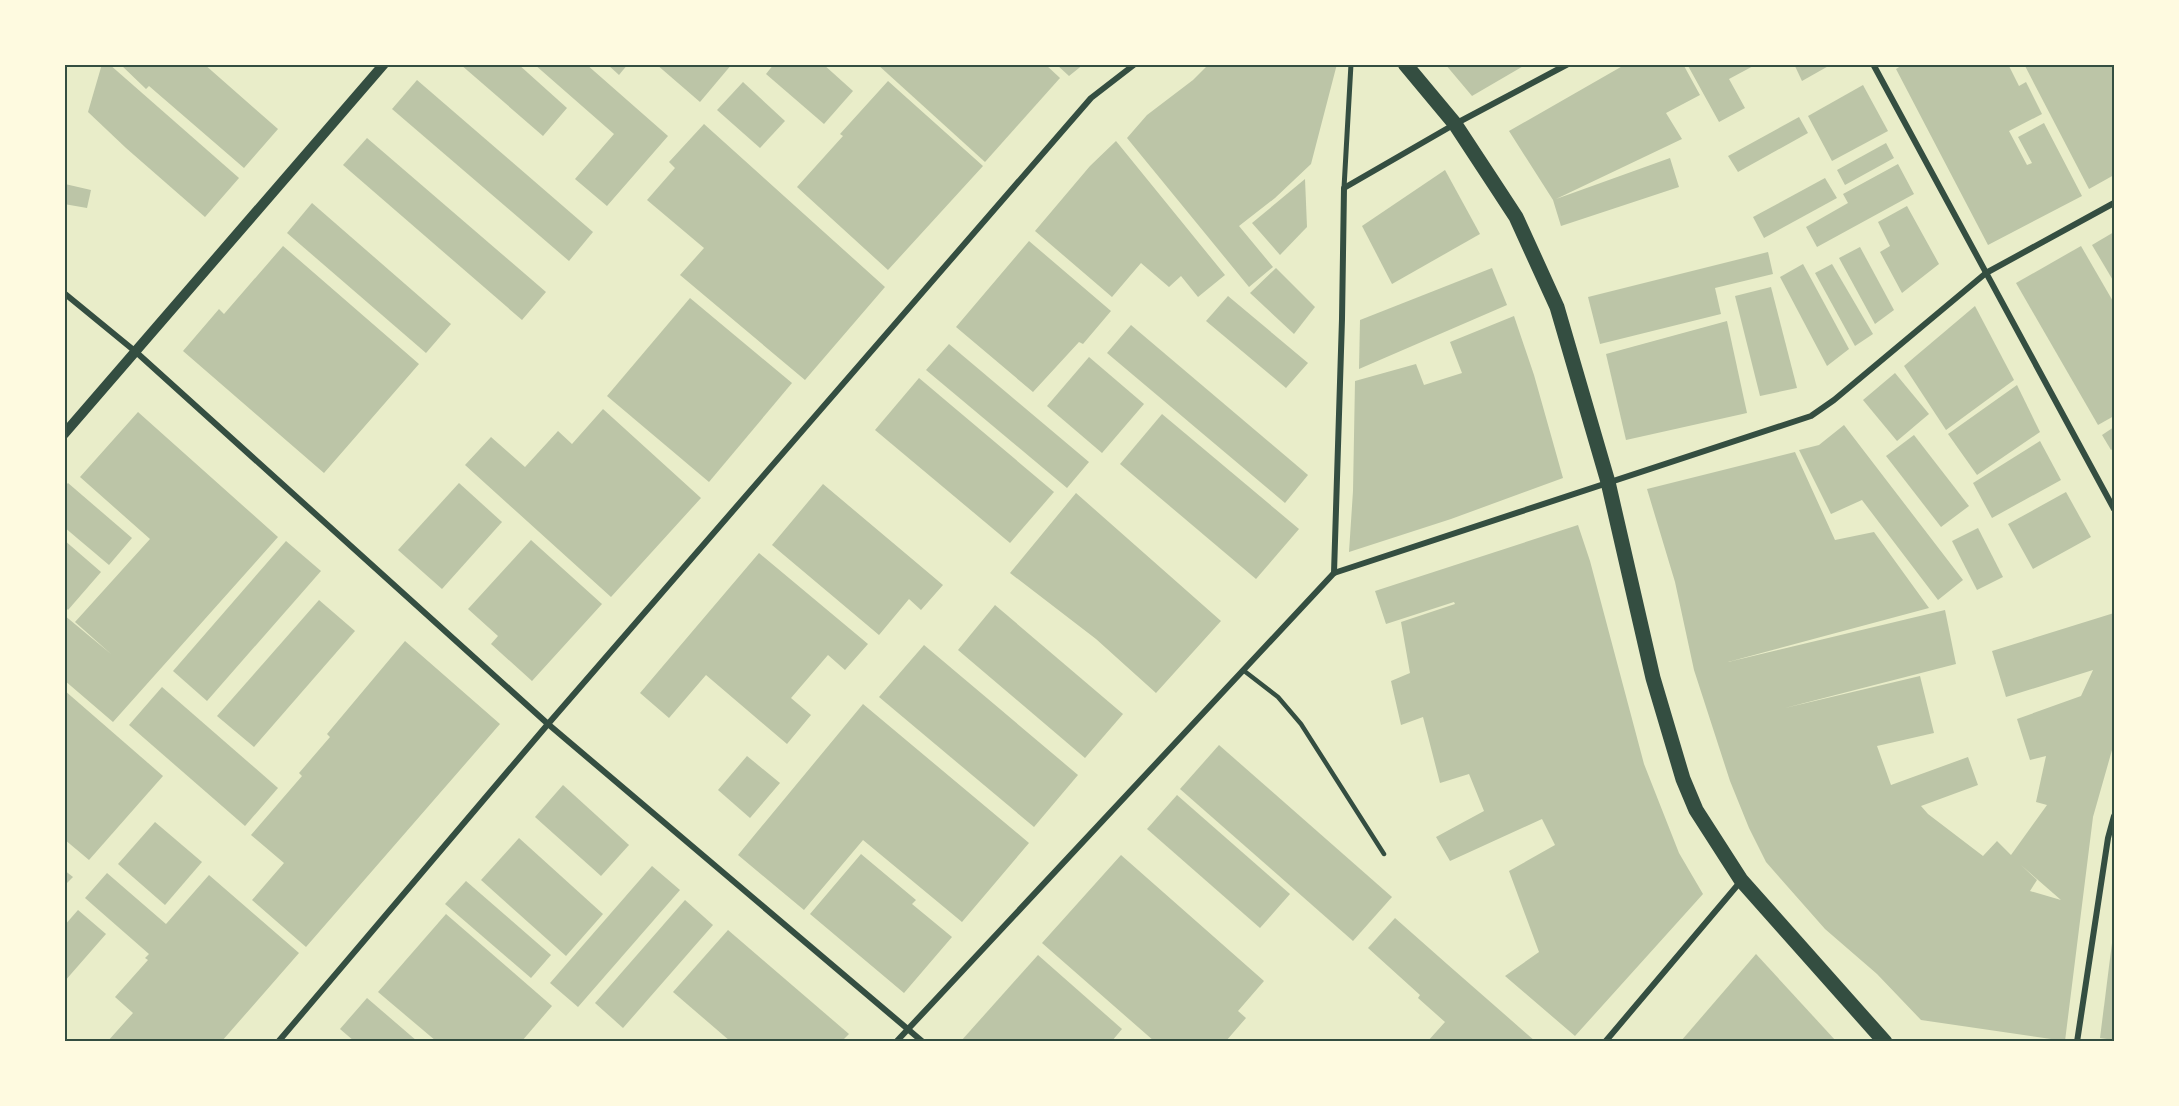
<svg xmlns="http://www.w3.org/2000/svg" width="2179" height="1106" font-family="'Varela Round',sans-serif">
<rect width="100%" height="100%" fill="#e9edc9"/>
<g fill="#bcc5a7" fill-rule="evenodd">
<polygon points="102,64 109,64 239,178 205,217 126,148 88,112"/>
<polygon points="120,64 204,64 278,129 244,168 149,86 146,89"/>
<polygon points="460,64 518,64 567,108 543,136"/>
<polygon points="534,64 586,64 668,136 607,206 575,179 614,134"/>
<polygon points="607,64 628,64 619,75"/>
<polygon points="656,64 732,64 700,102"/>
<polygon points="774,64 823,64 853,91 824,124 766,74"/>
<polygon points="877,64 1045,64 1060,78 985,162"/>
<polygon points="1056,64 1084,64 1069,76"/>
<polygon points="1209,64 1337,64 1311,164 1275,198 1239,226 1273,267 1249,287 1127,138 1147,115 1193,80"/>
<polygon points="1445,64 1527,64 1472,96"/>
<polygon points="1626,64 1683,64 1700,95 1666,113 1682,139 1556,199 1670,158 1679,187 1561,226 1553,200 1509,131"/>
<polygon points="1687,64 1757,64 1729,79 1745,108 1719,122"/>
<polygon points="1794,64 1832,64 1802,81"/>
<polygon points="1904,64 2008,64 2019,86 2026,82 2042,114 2009,131 2027,165 2032,163 2018,137 2044,123 2082,196 1988,245 1896,69"/>
<polygon points="2024,64 2114,64 2114,175 2089,189"/>
<polygon points="417,80 593,232 569,261 392,109"/>
<polygon points="888,81 983,166 888,270 797,187 843,136 840,134"/>
<polygon points="743,82 785,121 760,148 717,110"/>
<polygon points="1863,85 1888,131 1832,161 1808,116"/>
<polygon points="1799,117 1808,133 1738,172 1728,156"/>
<polygon points="704,124 885,287 805,380 680,275 704,248 647,200 675,168 669,162"/>
<polygon points="367,138 546,292 522,320 343,165"/>
<polygon points="1116,141 1225,275 1198,297 1181,276 1169,287 1141,263 1112,297 1035,231 1090,166"/>
<polygon points="1886,143 1894,158 1845,185 1837,170"/>
<polygon points="1898,164 1914,194 1817,247 1806,227 1848,203 1843,194"/>
<polygon points="1445,170 1480,234 1392,284 1362,226"/>
<polygon points="1825,178 1837,198 1764,238 1753,217"/>
<polygon points="1305,179 1307,227 1280,255 1252,223"/>
<polygon points="65,184 91,190 87,208 64,204"/>
<polygon points="312,203 451,324 426,353 287,233"/>
<polygon points="1907,206 1939,264 1902,293 1880,252 1890,246 1878,222"/>
<polygon points="2114,232 2114,282 2092,245"/>
<polygon points="1029,241 1111,311 1083,344 1079,342 1033,392 956,327"/>
<polygon points="283,246 419,364 324,473 183,351 219,309 224,314"/>
<polygon points="2081,246 2114,303 2114,416 2098,425 2016,283"/>
<polygon points="1860,247 1894,310 1875,324 1839,258"/>
<polygon points="1768,252 1773,274 1715,288 1721,314 1600,344 1588,297"/>
<polygon points="1803,264 1849,349 1827,366 1780,277"/>
<polygon points="1832,264 1873,334 1855,346 1815,273"/>
<polygon points="1276,268 1315,307 1294,334 1250,293"/>
<polygon points="1492,268 1507,305 1359,369 1360,320"/>
<polygon points="1771,287 1797,388 1760,396 1735,296"/>
<polygon points="1228,296 1308,363 1286,388 1206,321"/>
<polygon points="690,298 792,383 709,482 607,396"/>
<polygon points="1975,306 2014,380 1946,430 1904,366"/>
<polygon points="1514,316 1534,375 1563,478 1451,519 1349,552 1353,491 1355,381 1416,364 1424,385 1462,373 1450,342"/>
<polygon points="1727,321 1747,413 1626,440 1606,354"/>
<polygon points="1131,325 1308,475 1285,503 1107,353"/>
<polygon points="949,344 1089,462 1067,488 926,370"/>
<polygon points="1089,357 1144,404 1102,453 1047,406"/>
<polygon points="1895,373 1929,414 1897,441 1863,400"/>
<polygon points="919,378 1054,492 1010,543 875,430"/>
<polygon points="2017,385 2040,432 1977,475 1948,434"/>
<polygon points="603,409 701,498 611,597 465,465 491,437 525,467 558,431 572,444"/>
<polygon points="138,412 278,537 113,722 64,680 64,615 111,654 75,622 150,539 80,477"/>
<polygon points="1162,414 1299,529 1256,579 1120,464"/>
<polygon points="1844,425 1963,580 1938,600 1862,500 1831,514 1799,450 1819,445"/>
<polygon points="2114,427 2114,448 2111,450 2102,435"/>
<polygon points="1914,435 1969,506 1941,527 1886,456"/>
<polygon points="2040,441 2061,480 1992,518 1973,483"/>
<path d="M1795 452 1835 540 1874 532 1929 608 1728 662 1945 610 1956 664 1785 708 1920 676 1934 733 1877 746 1891 785 1968 757 1978 785 1921 806 1928 814 1983 856 1997 841 2011 855 2047 805 2036 802 2046 756 2030 760 2017 719 2081 696 2093 670 2006 697 1992 651 2114 613V743L2093 817 2065 1041 1921 1020 1877 974 1825 929 1766 862 1749 828 1730 781 1694 670 1675 582 1647 489ZM2021 865 2061 900 2030 891 2037 880Z"/>
<polygon points="68,483 132,538 109,565 64,527 64,487"/>
<polygon points="459,483 502,522 442,589 398,550"/>
<polygon points="823,484 943,585 921,610 909,599 879,635 772,545"/>
<polygon points="2066,492 2091,537 2033,569 2008,524"/>
<polygon points="1076,493 1221,621 1156,693 1096,639 1010,573"/>
<polygon points="1578,525 1590,561 1644,764 1679,853 1703,894 1575,1036 1505,976 1539,952 1509,871 1555,845 1542,819 1450,861 1436,837 1484,811 1469,774 1440,783 1423,717 1401,725 1391,681 1410,673 1401,622 1455,604 1454,602 1386,624 1375,591"/>
<polygon points="1978,528 2003,577 1977,590 1952,541"/>
<polygon points="64,540 101,572 68,610 64,606"/>
<polygon points="531,540 602,604 532,681 491,644 498,636 468,609"/>
<polygon points="286,541 321,571 207,701 173,671"/>
<polygon points="759,553 868,644 845,670 828,655 791,698 811,715 787,744 706,675 669,718 640,693"/>
<polygon points="319,600 355,631 254,747 217,716"/>
<polygon points="995,605 1123,714 1085,758 958,650"/>
<polygon points="405,641 500,724 306,947 252,900 284,863 251,835 302,776 299,773 330,737 327,734"/>
<polygon points="924,645 1078,775 1034,827 879,697"/>
<polygon points="162,687 278,788 245,826 129,725"/>
<polygon points="64,690 163,776 89,860 64,839"/>
<polygon points="863,704 1029,843 962,922 863,840 804,910 738,855"/>
<polygon points="1219,745 1392,897 1353,941 1180,789"/>
<polygon points="747,756 780,783 750,818 718,790"/>
<polygon points="563,785 629,845 601,876 535,817"/>
<polygon points="1177,795 1290,894 1260,928 1147,829"/>
<polygon points="155,822 202,862 165,905 118,864"/>
<polygon points="519,838 603,914 566,956 481,880"/>
<polygon points="861,854 916,900 912,904 952,937 904,993 810,914"/>
<polygon points="1121,855 1264,981 1238,1011 1246,1018 1226,1041 1154,1041 1042,943"/>
<polygon points="652,866 680,890 578,1007 550,983"/>
<polygon points="64,870 73,877 64,886"/>
<polygon points="107,873 166,924 209,875 299,953 222,1041 108,1041 133,1013 115,997 148,960 145,958 149,954 85,898"/>
<polygon points="466,881 551,955 531,978 445,904"/>
<polygon points="685,900 713,925 623,1028 595,1003"/>
<polygon points="78,910 106,934 64,982 64,926"/>
<polygon points="446,914 552,1006 522,1041 436,1041 378,992"/>
<polygon points="1395,918 1447,964 1535,1041 1428,1041 1445,1022 1418,998 1420,995 1368,948"/>
<polygon points="728,930 849,1034 842,1041 730,1041 673,992"/>
<polygon points="2113,935 2114,936 2114,1040 2100,1038"/>
<polygon points="1756,954 1836,1041 1681,1041"/>
<polygon points="1038,955 1122,1029 1112,1041 961,1041"/>
<polygon points="367,998 417,1041 354,1041 340,1029"/>
</g>
<g fill="none" stroke-linecap="round" stroke-linejoin="round">
<polyline stroke="#344e41" stroke-width="4.5" points="1243,670 1278,697 1301,724 1384,854"/>
<polyline stroke="#344e41" stroke-width="5" points="1344,188 1351,64"/>
<g stroke="#344e41" stroke-width="6">
<polyline points="1873,64 2114,509"/>
<polyline points="64,293 136,352 548,724 923,1042"/>
<polyline points="1334,573 1342,319 1344,188 1455,124 1568,64"/>
<polyline points="278,1042 548,724 1091,98 1135,64"/>
<polyline points="896,1042 1334,573 1811,416 1834,400 1986,273 2114,203"/>
<polyline points="1605,1042 1741,881"/>
<polyline points="2077,1042 2108,838 2114,816"/>
</g>
<polyline stroke="#344e41" stroke-width="10" points="64,434 384,64"/>
<polyline stroke="#344e41" stroke-width="15" points="1405,64 1455,124 1499,191 1516,217 1557,307 1608,482 1653,678 1683,779 1696,810 1741,880 1885,1042"/>
</g>
<rect width="2179" height="1106" fill="none" stroke="#fefae0" stroke-width="132"/>
<rect x="66" y="66" width="2047" height="974" fill="none" stroke="#344e41" stroke-width="2"/>
</svg>
